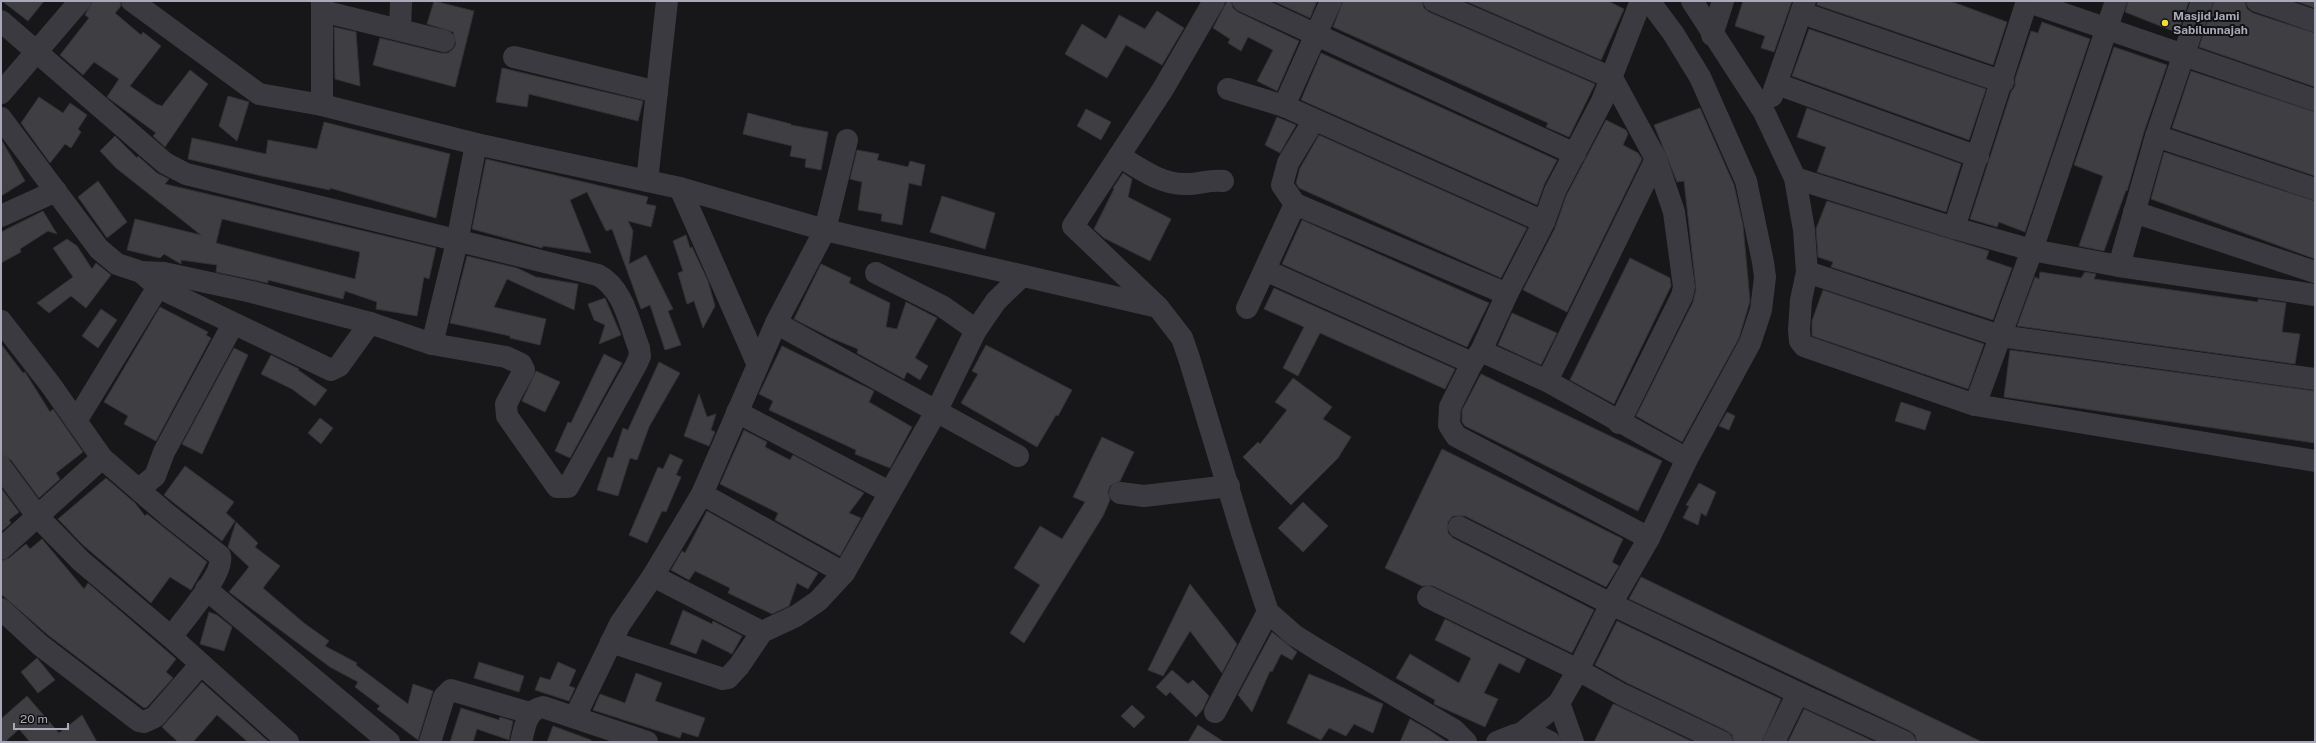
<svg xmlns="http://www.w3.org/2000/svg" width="2316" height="743" font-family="'Public Sans',sans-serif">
<rect width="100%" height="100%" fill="#171719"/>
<g fill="#3f3e43" stroke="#323135" fill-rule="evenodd">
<polygon points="2,1 44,1 28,21"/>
<polygon points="92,1 120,1 121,6 115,13 141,35 143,32 161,46 130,86 156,104 162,106 190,70 208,84 165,147 153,136 156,133 107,97 119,79 94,62 83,75 60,55 89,18 85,15"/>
<polygon points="434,1 474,11 455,87 373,65 380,38 441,53 448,53 453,49 456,44 453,32 427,24"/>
<polygon points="1227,1 1231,1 1233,8 1238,12 1299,41 1277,91 1257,81 1273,50 1248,37 1241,51 1228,43 1230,39 1213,28"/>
<polygon points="1273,1 1317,1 1310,18"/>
<polygon points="1343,1 1422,1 1424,8 1429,12 1595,84 1569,137 1546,127 1548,123 1333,27"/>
<polygon points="1465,1 1608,1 1624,9 1601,60"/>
<polygon points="1743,1 1792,1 1774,52 1761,48 1765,36 1735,26"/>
<polygon points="1817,1 1950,1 2007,22 1993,65 1817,5"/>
<polygon points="2128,1 2189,1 2178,33 2125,12"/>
<polygon points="2214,1 2245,1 2247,9 2253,13 2315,33 2315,87 2199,47"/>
<polygon points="2295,1 2315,1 2315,8"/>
<polygon points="1157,11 1184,28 1162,65 1126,45 1107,78 1065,54 1082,24 1106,39 1119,15 1145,29"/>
<polygon points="2042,22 2090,39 2025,232 1999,222 1997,227 1970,219 2011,92 2015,86 2015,79 2031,31 2038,33"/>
<polygon points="334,27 356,32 360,86 335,79"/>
<polygon points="1809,29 1986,89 1969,140 1792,76"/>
<polygon points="2114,47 2167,65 2144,132 2127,191 2126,190 2104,251 2079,246 2103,176 2074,165"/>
<polygon points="1321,53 1557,160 1544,185 1537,205 1301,100"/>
<polygon points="502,68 643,101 638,121 529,94 527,107 496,102"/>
<polygon points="2191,71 2315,112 2315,176 2172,128"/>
<polygon points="228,96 249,102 237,141 219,126"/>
<polygon points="39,97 63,113 70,103 87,115 78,129 81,132 71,148 65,144 50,163 21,123"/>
<polygon points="1700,108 1734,185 1743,225 1750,301 1739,338 1682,442 1636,416 1693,302 1696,289 1684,181 1677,182 1654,125"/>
<polygon points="1807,108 1961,164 1946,212 1817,172 1826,147 1797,137"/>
<polygon points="1086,109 1111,122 1101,140 1077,126"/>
<polygon points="748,113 791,124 791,125 828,132 821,170 805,167 806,159 790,156 792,146 743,134"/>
<polygon points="1277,117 1296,125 1280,153 1265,145"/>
<polygon points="1606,120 1626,130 1628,134 1623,145 1638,153 1642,159 1567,312 1523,290 1555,228 1566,196"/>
<polygon points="324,122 450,154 436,218 330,188 330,190 262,176 188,159 192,138 266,154 268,140 317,149"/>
<polygon points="1319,135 1527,228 1501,278 1299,188 1296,183 1300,168"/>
<path d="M115 136 137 158 138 156 157 173 169 179 165 184 436 248 429 279 424 277 417 316 376 309 377 302 345 291 343 299 268 280V283L216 272 217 265 181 260V264L164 254 160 258 127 250 135 219 201 235 116 168 100 151ZM222 219 360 252 355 279 216 243Z"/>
<polygon points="1,139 25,181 1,196"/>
<polygon points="857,150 879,154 877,160 908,167 910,161 925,165 921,186 909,183 902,225 881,221 882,214 858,210 862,182 850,179"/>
<polygon points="2164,152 2315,201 2315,259 2151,199"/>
<polygon points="486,159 648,197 646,204 656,206 651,227 628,221 633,231 629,264 646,255 673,309 668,311 681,345 665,350 650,305 641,309 612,229 606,231 587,192 570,200 591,253 543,246 542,248 472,229"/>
<polygon points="1123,173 1132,179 1128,197 1171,219 1150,261 1104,238 1094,229 1114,189 1113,188"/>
<polygon points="98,181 127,222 107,238 78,197"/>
<polygon points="942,196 995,213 985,249 930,232"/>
<polygon points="1827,201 1989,251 1986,259 2012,268 1993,320 1831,267 1833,262 1818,257 1816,229"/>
<polygon points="43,211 57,234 48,231 20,249 21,252 1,263 1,232"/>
<polygon points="1302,220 1489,303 1467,347 1282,264"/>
<polygon points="686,235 690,248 692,247 708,281 715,306 703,328 694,301 687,304 678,273 683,271 673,241"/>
<polygon points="67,239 77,246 92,269 96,263 111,275 86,308 71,296 49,313 37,303 73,277 53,248"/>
<polygon points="467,256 517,268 536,277 578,284 574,310 507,279 494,307 546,319 540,345 510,338 510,336 450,323"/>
<polygon points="1630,258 1670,278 1671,286 1614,404 1570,380"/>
<polygon points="821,264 851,278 849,283 890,303 886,327 897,329 906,302 937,318 915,358 928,366 920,380 907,372 904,379 857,353 858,349 831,338 794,319"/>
<polygon points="2040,272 2081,278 2085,272 2096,274 2094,279 2258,302 2258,299 2286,303 2282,332 2300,334 2295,364 2017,326 2035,277 2039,279"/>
<polygon points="1274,288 1455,369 1445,389 1320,333 1298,376 1283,368 1304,327 1264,309"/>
<polygon points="1823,290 1984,344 1968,389 1812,336 1812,321"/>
<polygon points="605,298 621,335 599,344 605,325 594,320 588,304"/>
<polygon points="160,307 208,332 206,335 211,338 156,441 124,424 128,416 104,402"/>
<polygon points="101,309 117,320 98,348 82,336"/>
<polygon points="1512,313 1557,333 1541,365 1498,345"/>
<polygon points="1,344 23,373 25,372 50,412 53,409 83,452 56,473 60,479 39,498 11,460 1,455"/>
<polygon points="986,345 1072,390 1058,416 1056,415 1037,447 961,403 978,374 972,371"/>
<polygon points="782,346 874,391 869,402 912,427 890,468 855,454 856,450 769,410 773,401 759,394"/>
<polygon points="234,348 248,355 202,454 182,444"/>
<polygon points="2010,350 2315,391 2315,443 2004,397"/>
<polygon points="604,354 622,363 570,458 555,451 568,422 571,423"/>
<polygon points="271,355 299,369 298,370 327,390 315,406 292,389 261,374"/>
<polygon points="659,362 680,373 649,427 637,460 630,458 618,496 597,490 608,457 613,458 623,428 628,430"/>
<polygon points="536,371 560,382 545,412 522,401"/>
<polygon points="1481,374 1662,461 1638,511 1465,426 1462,422 1462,410"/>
<polygon points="1293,378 1332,407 1323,419 1351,437 1338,458 1291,505 1243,457 1258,442 1260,444 1287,410 1275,402"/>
<polygon points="699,394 707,417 716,414 711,430 715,432 709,446 684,436"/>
<polygon points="1901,402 1931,412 1925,430 1895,421"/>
<polygon points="1727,412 1735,416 1729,430 1719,426"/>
<polygon points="320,418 333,428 321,444 308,433"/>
<polygon points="744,430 767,442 765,447 790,460 793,455 864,493 849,513 861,518 840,556 775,520 778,513 720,484"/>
<polygon points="1102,437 1134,452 1120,481 1110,486 1108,492 1110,500 1103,516 1024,643 1010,633 1040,585 1014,568 1040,526 1062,539 1085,502 1073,497"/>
<polygon points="1442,449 1623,539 1612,562 1619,566 1606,587 1465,516 1453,516 1448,522 1448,533 1453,538 1594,610 1572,653 1433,586 1422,586 1385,568"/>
<polygon points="670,454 683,460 676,475 681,477 666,512 662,511 647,543 629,535 658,467 663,469"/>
<polygon points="185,466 234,502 226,513 235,521 222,541 164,495"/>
<polygon points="106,478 135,503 145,516 147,514 207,562 191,590 170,577 151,603 83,545 58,519"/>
<polygon points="1699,483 1716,492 1706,516 1701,513 1698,525 1683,518 1689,506 1686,505"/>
<polygon points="1,488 19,512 9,520 11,523 1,532"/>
<polygon points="1303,502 1328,526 1303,552 1278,528"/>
<polygon points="707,511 818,573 808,589 797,583 789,606 772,614 728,593 730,588 695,571 689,580 671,570 682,551 685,553"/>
<polygon points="236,522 258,543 255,547 280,566 263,588 304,623 329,641 325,646 357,663 356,665 408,704 413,684 433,691 418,740 377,709 380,706 355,687 358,682 330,667 229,592 249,567 228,547"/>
<polygon points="42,539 84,589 88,583 176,659 166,672 173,678 147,707 144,708 48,635 1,594 1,561 9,558 26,544 30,549"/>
<polygon points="1641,577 1887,696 1982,742 1917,742 1915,735 1910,731 1629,599"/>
<polygon points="1190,584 1237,644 1222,673 1190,631 1163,676 1148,670"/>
<polygon points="683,610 712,624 713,621 742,636 732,654 702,639 696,654 670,644"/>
<polygon points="209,612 217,615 232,627 224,651 200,644"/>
<polygon points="1445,619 1526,659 1519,673 1499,663 1484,693 1498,699 1485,727 1434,704 1435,700 1396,678 1410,654 1459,683 1471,658 1435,640"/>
<polygon points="1617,621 1781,699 1762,742 1734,742 1732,735 1727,731 1627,683 1595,665"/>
<polygon points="1272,632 1297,652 1292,660 1281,654 1272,672 1270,671 1252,712 1238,695"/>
<polygon points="37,658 55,680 38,693 21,672"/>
<polygon points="479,662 524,676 519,692 474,678"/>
<polygon points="558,662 576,670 569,686 575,688 569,701 535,690 540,677 550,680"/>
<polygon points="1172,670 1188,684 1193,680 1209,696 1203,709 1196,717 1170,692 1166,696 1156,687"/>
<polygon points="636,673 662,683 655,701 705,718 698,737 682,732 680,738 593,710 600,694 625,703"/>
<polygon points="1309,674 1383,704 1373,733 1354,724 1346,736 1329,728 1321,740 1287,723"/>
<polygon points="202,682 269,742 248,742 217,715 193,742 178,742 162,727"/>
<polygon points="27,696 59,733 82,715 97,742 30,742 19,729 5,742 1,742 1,719"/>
<polygon points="1613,704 1616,705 1693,742 1594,742"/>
<polygon points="1132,705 1145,717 1134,728 1121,716"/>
<polygon points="461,708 499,720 500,717 513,721 509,740 477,729 473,742 450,742"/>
<polygon points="1804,709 1875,742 1788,742"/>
<polygon points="1410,719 1429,730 1447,742 1400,742"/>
<polygon points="1198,725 1224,742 1188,742"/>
<polygon points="553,726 591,740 591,742 547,742"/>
</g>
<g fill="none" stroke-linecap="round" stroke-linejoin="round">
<g stroke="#3a3a40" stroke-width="22">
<polyline points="132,1 259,94 322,105 476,144 680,188 825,230 1158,307 1182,338 1189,358 1242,533 1268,612 1294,635 1318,650 1454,730 1466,742"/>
<polyline points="1243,1 1575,154"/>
<polyline points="1434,1 1612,78 1656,159 1674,212 1684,287 1682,296 1619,423"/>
<polyline points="1641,1 1602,101 1555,191 1544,222 1507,294 1481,351 1472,363 1450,407 1449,425 1456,436 1649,538"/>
<polyline points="1692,1 1764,112 1795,178 1804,230 1807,272 1801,300 1799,330 1800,341 1804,346 1975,405 2315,461"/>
<polyline points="2026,1 2315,100"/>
<polyline points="2027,1 1954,228 2032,250 2119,266 2315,295"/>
<polyline points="2202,1 2156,136 2315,189"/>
<polyline points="2257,1 2315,21"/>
<polyline points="322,11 444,41"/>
<polyline points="1802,13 2003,82"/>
<path d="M1 21 165 163 186 174 598 275C624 289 629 323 639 348L640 356 636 365 568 487H557L507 416 506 404 522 374 524 370 521 364 506 357 432 344 370 323 339 366 331 370 158 287 141 272 117 264 99 249 1 118"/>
<polyline points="400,30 401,1"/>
<polyline points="1712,35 1723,1"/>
<polyline points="514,57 657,92"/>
<polyline points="1777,84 1978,157"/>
<polyline points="1228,89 1284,106 1331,1"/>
<polyline points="1,93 80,1"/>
<polyline points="1772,96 1805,1"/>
<polyline points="322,105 322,1"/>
<polyline points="1284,106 1544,222"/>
<path d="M1119 156C1139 168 1160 184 1184 184 1198 185 1209 179 1223 181"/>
<polyline points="1795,178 1954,228"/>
<polyline points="647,181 667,1"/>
<polyline points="1295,204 1282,185 1288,163 1314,120"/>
<polyline points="2134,212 2315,272"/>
<polyline points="1,216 56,191"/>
<polyline points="2119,266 2156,136"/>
<polyline points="1265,270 1472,363"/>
<polyline points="141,272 164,273 252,292 370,323"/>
<polyline points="1807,272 2000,336 2315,379"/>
<polyline points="876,273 942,306 976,330"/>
<polyline points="1158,307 1073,226 1163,89 1214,1"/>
<polyline points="1247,308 1295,204 1507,294"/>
<path d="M1 321 50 384 102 458 168 515 220 556C225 573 182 622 171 637"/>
<polyline points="776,323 1018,456"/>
<polyline points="432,344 457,242 476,144"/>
<polyline points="1481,351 1547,381 1687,459"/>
<polyline points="758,365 776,323 825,230 847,140"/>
<polyline points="1547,381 1656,159"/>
<polyline points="1975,405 2032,250 2116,1"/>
<polyline points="737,412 889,492"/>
<polyline points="76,421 158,287"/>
<polyline points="1,467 38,517 81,561 171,637 288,742"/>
<polyline points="139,489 155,476 164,452 233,324"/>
<polyline points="1120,493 1144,496 1229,486"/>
<polyline points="702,494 844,573"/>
<polyline points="1459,527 1611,604 1798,693 1774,742"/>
<polyline points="1,549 102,458"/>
<polyline points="653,576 762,632"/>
<polyline points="206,589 389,742"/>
<polyline points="1428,597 1578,670 1621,694 1722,742"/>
<polyline points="1,609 40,645 139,721 144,722 155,717 201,664"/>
<polyline points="611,642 723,679 728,678 739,666 762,632 796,616 818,601 844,573 937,410 976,330 996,301 1022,276"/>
<polyline points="1798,693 1905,742"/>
<polyline points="1559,703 1573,742"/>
<polyline points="1215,712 1268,612"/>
<polyline points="575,717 620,624 653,576 702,494 758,365 680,188"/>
<polyline points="1523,732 1559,703 1578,670 1611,604 1649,538 1687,459 1750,343 1761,310 1765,277 1763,262 1746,181 1700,77 1673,33 1649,1"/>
<polyline points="430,742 444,697 451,690 530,713"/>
<path d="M521 742C525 727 526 710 543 707L647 742"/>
<path d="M1497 742C1522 732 1525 729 1550 742"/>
</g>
</g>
<circle fill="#f0dc38" stroke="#121214" stroke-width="1.5" cx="2165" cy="23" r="4"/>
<g text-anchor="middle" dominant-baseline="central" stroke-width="4" stroke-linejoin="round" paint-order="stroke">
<g font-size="12" font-weight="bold" fill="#a9aab9" stroke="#121214" text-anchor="start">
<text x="2173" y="16">Masjid Jami<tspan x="2173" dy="14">Sabilunnajah</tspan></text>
</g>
</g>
<rect width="2316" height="743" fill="none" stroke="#a9aab9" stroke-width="4"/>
<path d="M14 723v6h54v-6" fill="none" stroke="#a9aab9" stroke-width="2"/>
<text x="20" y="723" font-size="12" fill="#a9aab9" stroke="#121214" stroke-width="3" paint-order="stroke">20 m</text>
</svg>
